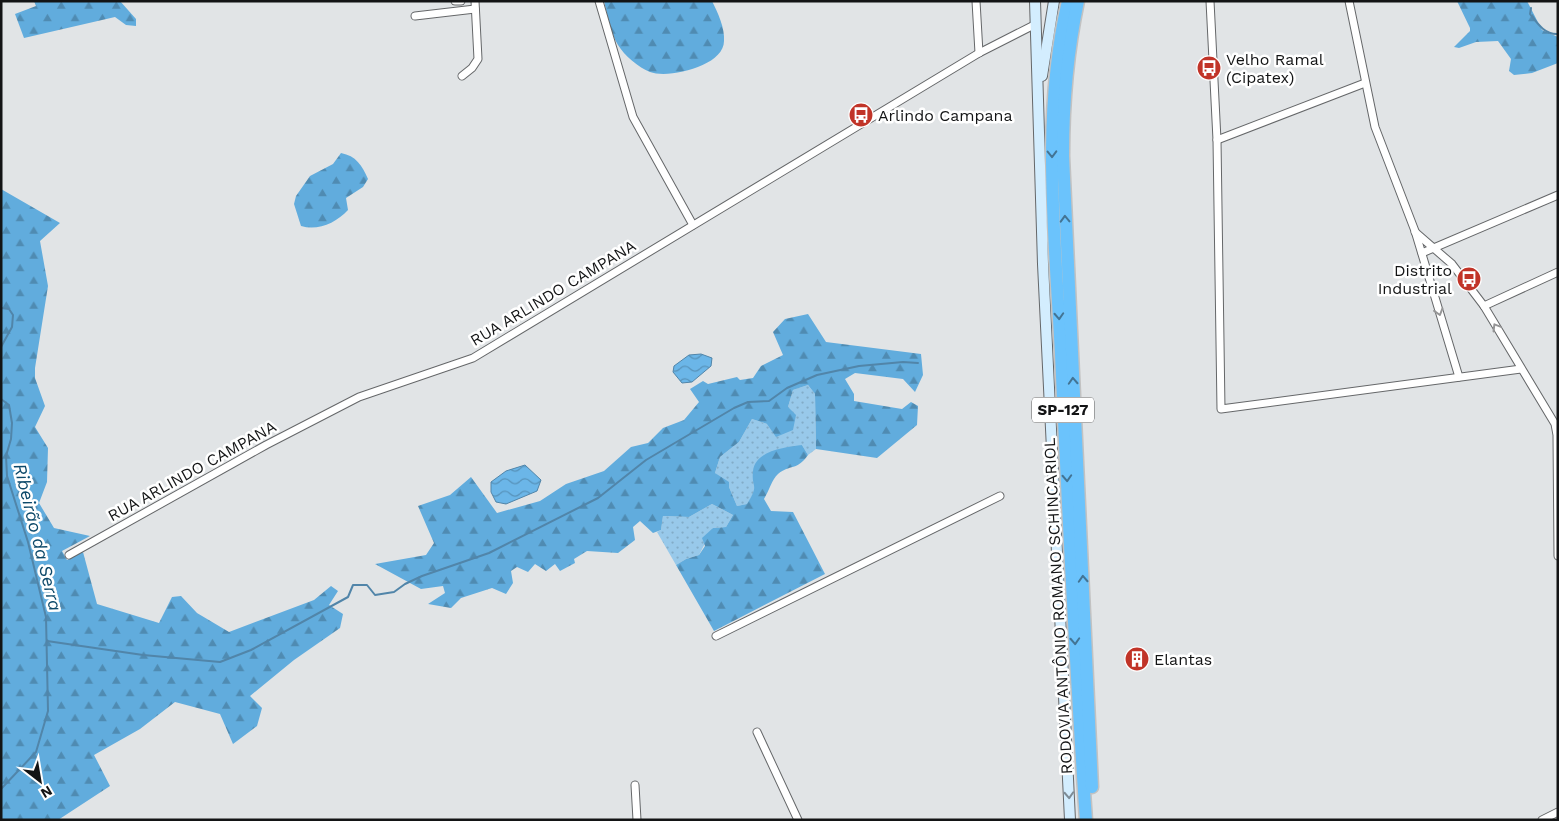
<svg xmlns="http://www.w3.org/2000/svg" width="1559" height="821" font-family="'Work Sans',sans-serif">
<defs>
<pattern id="green-dots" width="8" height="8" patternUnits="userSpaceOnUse" patternTransform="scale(1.25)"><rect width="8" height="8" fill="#98c9ea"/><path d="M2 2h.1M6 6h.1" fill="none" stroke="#82acc8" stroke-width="1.8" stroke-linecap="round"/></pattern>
<pattern id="forest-firs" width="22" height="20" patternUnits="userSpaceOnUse" patternTransform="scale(1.25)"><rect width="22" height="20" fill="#61acdd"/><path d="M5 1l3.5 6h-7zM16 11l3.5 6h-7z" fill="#4f8bb2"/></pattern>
<pattern id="water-waves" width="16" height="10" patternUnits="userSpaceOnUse" patternTransform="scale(1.25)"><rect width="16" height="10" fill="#6bb6e8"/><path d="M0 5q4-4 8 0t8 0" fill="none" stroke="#5793bb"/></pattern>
</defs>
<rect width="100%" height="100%" fill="#e1e4e6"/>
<g fill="url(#green-dots)">
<polygon points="808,385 815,394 816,449 808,455 802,445 753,471 756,488 748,504 737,506 729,487 715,473 720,457 739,442 752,419 767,424 788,407 793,390"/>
<polygon points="712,504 733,515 726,527 713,528 699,555 686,559 676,565 657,532 661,530 663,516 689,517"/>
</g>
<g fill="url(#forest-firs)">
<polygon points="34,1 120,1 136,19 136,26 126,25 115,17 24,38 15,14 36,6"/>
<path d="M604 1H712C718 13 725 28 724 41 724 66 669 79 650 72 639 68 624 55 618 45 611 34 607 14 604 1Z"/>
<polygon points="1457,1 1527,1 1542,30 1558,37 1558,63 1532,73 1514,75 1509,71 1511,59 1498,41 1476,42 1459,48 1454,47 1470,31 1470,28"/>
<path d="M341 153C356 156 362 165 368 179L363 187 346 198 348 210C336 223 318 231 301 226L294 204 296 196 310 176 333 164Z"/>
<polygon points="1,189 60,223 40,241 48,286 35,368 35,378 45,406 35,427 48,448 47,482 39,503 54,528 90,536 62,551 67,560 83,552 97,604 159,623 172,597 181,596 197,613 229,632 314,600 331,586 338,591 329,605 343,614 340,628 294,660 250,696 262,708 257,726 233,744 220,714 175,702 140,729 94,755 110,786 58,820 1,820"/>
<path d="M808 314 826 342 921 354 923 375 915 392 903 379 855 373 845 379 854 394V401L902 409 911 402 918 406 917 425 877 458 816 449 815 394 808 385 793 390 788 407 796 415 793 430 776 437 767 424 752 419 739 442 720 457 715 473 729 482V487L737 506 747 504C760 483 751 489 753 471 755 450 787 447 802 445L808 455C797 471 790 464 778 474 772 479 769 491 764 499L771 511 793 512 825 574 714 631 676 565 686 559 699 555 705 546 702 538 713 528 726 527 733 515 712 504 689 517 663 516 661 530 653 533 640 521 633 527 635 540 618 553 587 551 574 559 575 563 560 571 555 564 546 571 535 564 528 572 517 567 511 571 513 583 506 594 492 588 461 598 451 608 428 604 445 593 443 586 421 589 375 564 426 555 434 543 418 506 450 495 471 477 497 513 540 501 566 484 604 471 631 447 648 443 663 428 684 420 699 402 690 389 703 381 708 384 737 377 740 380 753 378 761 366 783 355 773 332 785 319Z"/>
</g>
<g fill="url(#water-waves)" stroke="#5185a9">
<polygon points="701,354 712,358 711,366 692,382 682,383 673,372 674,366 689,355"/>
<polygon points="525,465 541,480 537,491 506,504 496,502 491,492 491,482 506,471"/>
</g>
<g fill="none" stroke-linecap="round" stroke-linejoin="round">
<g stroke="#5185a9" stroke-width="2">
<path d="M1531 8 1530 14C1537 23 1545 35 1558 34"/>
<polyline points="1,308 9,309 13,315 12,327 1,347"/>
<polyline points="1,399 9,405 12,423 11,439 6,456 7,476 28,542 46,617 48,711 36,752 1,789"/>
<polyline points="47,641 143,655 220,662 251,650 348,597 353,585 367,585 375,595 394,592 405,584 422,576 489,553 598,498 646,460 734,408 748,402 769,401 787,388 817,375 859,366 903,362 918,363"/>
</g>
<defs>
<g id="street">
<polyline points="455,1 461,1"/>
<polyline points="599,1 633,117 693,225"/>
<polyline points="976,1 979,53"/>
<polyline points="1210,1 1217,140 1221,409 1521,369"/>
<polyline points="1349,1 1375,127 1415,231 1459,377"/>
<polyline points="415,16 475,9"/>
<polyline points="462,76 472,68 478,59 475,1"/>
<polyline points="1217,140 1365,83"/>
<polyline points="1415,232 1452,264 1484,306 1555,424 1557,435 1558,556"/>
<polyline points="1422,253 1558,195"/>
<polyline points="1484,306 1558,272"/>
<polyline points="69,555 266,445 359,397 473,358 979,53 1036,24"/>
<polyline points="716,636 1000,496"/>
<polyline points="757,732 798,820"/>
<polyline points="635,785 637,820"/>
<polyline points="1542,820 1558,812"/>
</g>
<g id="secondary">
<polyline points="1035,1 1043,264 1070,820"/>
<polyline points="1042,76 1054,1"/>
</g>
<g id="highway">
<path d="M1068 1C1041 116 1055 237 1061 354 1068 510 1075 665 1086 820"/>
<path d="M1078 1C1067 53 1063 103 1063 156L1092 787"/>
</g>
</defs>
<use href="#street" stroke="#656769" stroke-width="9"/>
<use href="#secondary" stroke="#656769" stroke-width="12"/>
<use href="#highway" stroke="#c2c2c2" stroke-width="15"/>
<use href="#street" stroke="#fff" stroke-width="7"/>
<use href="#secondary" stroke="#d3edfe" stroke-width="10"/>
<use href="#highway" stroke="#6bc3fc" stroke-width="12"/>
</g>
<defs><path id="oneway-chevron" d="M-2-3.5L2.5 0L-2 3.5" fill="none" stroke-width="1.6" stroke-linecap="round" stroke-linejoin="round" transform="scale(1.25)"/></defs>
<g stroke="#437494">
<use href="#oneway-chevron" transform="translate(1052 154) rotate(89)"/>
<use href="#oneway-chevron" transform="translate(1065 219) rotate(-92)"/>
<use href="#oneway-chevron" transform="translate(1059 316) rotate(87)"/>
<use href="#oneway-chevron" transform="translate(1073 381) rotate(-93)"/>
<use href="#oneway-chevron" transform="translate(1067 478) rotate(87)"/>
<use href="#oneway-chevron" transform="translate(1083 579) rotate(-93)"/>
<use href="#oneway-chevron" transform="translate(1075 641) rotate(87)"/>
</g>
<g stroke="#959596">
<use href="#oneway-chevron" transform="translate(1439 312) rotate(73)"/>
<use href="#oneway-chevron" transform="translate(1496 327) rotate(-121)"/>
</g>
<use stroke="#7d8b95" href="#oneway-chevron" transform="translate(1069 795) rotate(87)"/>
<defs>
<symbol id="bus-disc" viewBox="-11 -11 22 22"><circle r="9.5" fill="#c13428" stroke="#fff"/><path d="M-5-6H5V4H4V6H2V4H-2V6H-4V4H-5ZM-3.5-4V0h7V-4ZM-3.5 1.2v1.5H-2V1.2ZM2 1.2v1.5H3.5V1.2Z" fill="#fff"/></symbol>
<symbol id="building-disc" viewBox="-11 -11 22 22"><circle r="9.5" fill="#c13428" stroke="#fff"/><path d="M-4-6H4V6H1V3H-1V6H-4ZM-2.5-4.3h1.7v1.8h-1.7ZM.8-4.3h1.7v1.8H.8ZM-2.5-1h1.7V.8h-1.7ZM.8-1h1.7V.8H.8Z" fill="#fff"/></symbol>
</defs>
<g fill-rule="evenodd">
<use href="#bus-disc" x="1195" y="54" width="28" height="28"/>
<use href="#bus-disc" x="847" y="101" width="28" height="28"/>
<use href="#bus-disc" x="1455" y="265" width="28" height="28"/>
<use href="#building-disc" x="1123" y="645" width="28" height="28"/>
</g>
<g text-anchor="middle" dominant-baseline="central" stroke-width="5" stroke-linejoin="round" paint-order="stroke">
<rect fill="#fff" stroke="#5a5a5b" stroke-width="1" x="1032" y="397.5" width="62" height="25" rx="4"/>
<g font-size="15" font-weight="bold" fill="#131415">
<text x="1063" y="410">SP-127</text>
</g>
<g font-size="16" fill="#131415" stroke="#fff" text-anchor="start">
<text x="1226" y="59">Velho Ramal<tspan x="1226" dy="18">(Cipatex)</tspan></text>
<text x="878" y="115">Arlindo Campana</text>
<text x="1452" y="270" text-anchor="end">Distrito<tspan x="1452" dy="18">Industrial</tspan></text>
<text x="1154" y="659">Elantas</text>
</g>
<g font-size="16" fill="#131415" stroke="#fff">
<text transform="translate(553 293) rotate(-31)">RUA ARLINDO CAMPANA</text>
<text transform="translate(192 471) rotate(-29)">RUA ARLINDO CAMPANA</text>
<text transform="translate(1058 606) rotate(-93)">RODOVIA ANTÔNIO ROMANO SCHINCARIOL</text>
</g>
<g font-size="18" font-style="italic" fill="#0d496a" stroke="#fff">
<text transform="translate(38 537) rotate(76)">Ribeirão da Serra</text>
</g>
</g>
<rect width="1559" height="821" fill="none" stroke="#131415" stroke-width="5"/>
<g transform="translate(40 781) rotate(149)" stroke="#ffffff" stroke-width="4" paint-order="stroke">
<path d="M0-4L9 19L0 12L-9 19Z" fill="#131415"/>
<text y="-8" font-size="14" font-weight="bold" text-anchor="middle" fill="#131415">N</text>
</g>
</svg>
